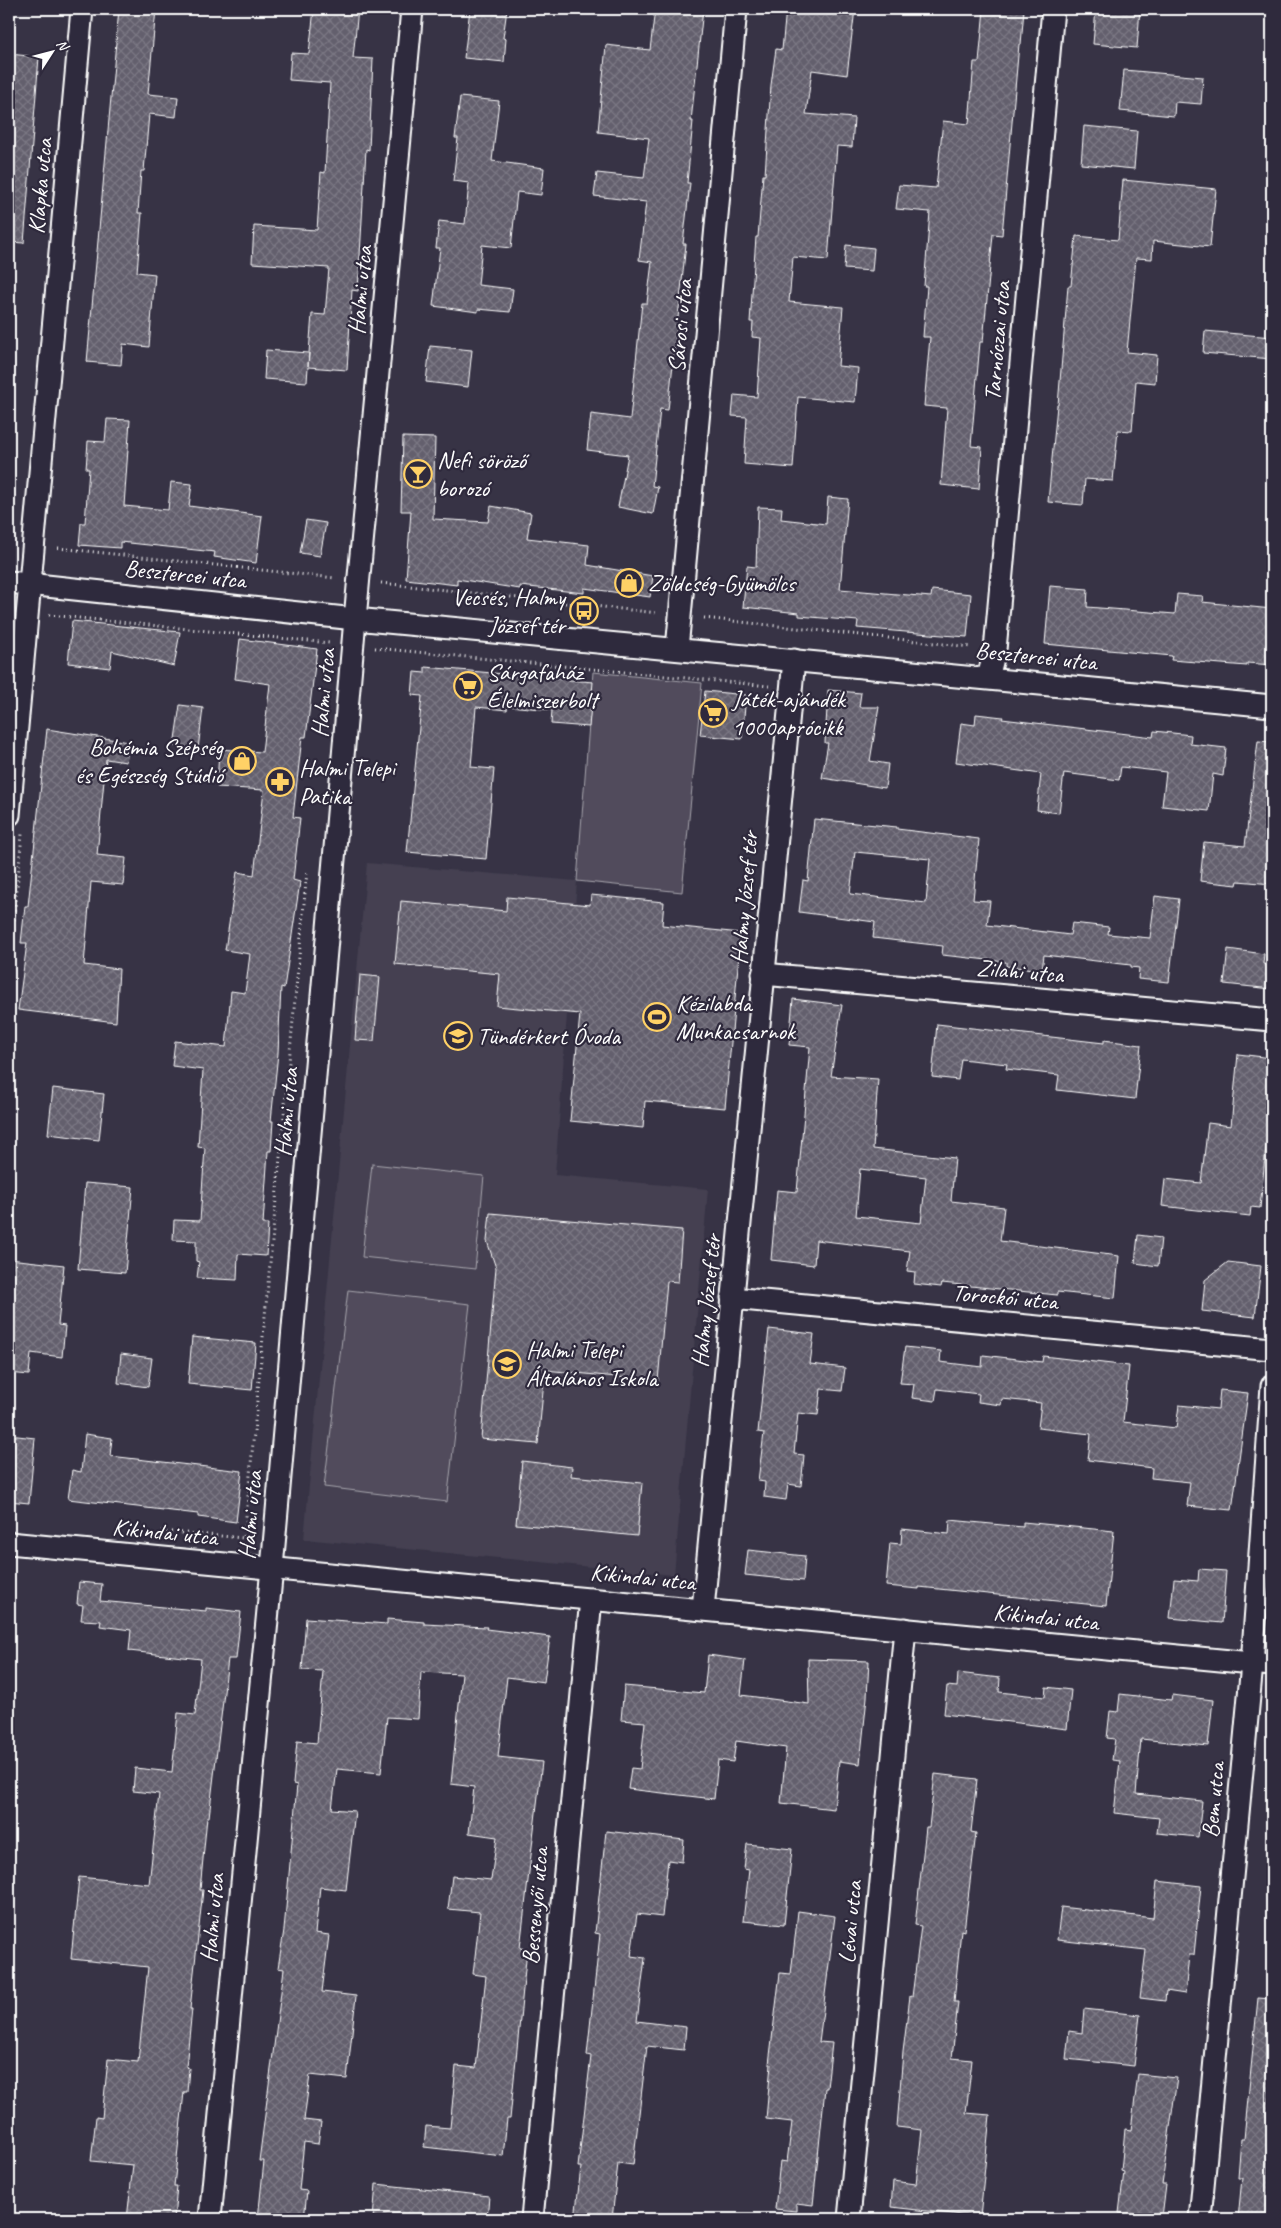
<svg xmlns="http://www.w3.org/2000/svg" width="1281" height="2228" font-family="Caveat,sans-serif">
<defs>
<pattern id="building-cross-hatch" width="8" height="8" patternUnits="userSpaceOnUse" patternTransform="scale(1.25)"><rect width="8" height="8" fill="#635f6d"/><path d="M0 0l8 8M0 8l8-8" fill="none" stroke="#7a7783"/></pattern>
</defs>
<rect width="100%" height="100%" fill="#373345"/>
<filter id="ink" filterUnits="userSpaceOnUse"><feTurbulence type="fractalNoise" baseFrequency=".02" numOctaves="2"/><feDisplacementMap in="SourceGraphic" scale="10" xChannelSelector="R" yChannelSelector="G"/><feConvolveMatrix kernelMatrix="1 2 1 2 8 2 1 2 1" color-interpolation-filters="sRGB"/></filter>
<g filter="url(#ink)">
<polygon fill="#444051" points="367,863 577,881 555,1175 708,1189 674,1575 304,1539"/>
<g fill="#514c5c" stroke="#a8a6ae">
<polygon points="593,672 702,683 682,892 577,881"/>
<polygon points="372,1164 484,1176 475,1269 362,1257"/>
<polygon points="348,1290 470,1304 447,1502 324,1487"/>
</g>
<g fill="url(#building-cross-hatch)" stroke="#fff" fill-rule="evenodd">
<polygon points="119,9 156,9 148,94 178,97 176,117 149,114 144,171 141,171 138,213 142,213 137,272 155,274 149,347 123,344 121,365 87,362"/>
<polygon points="314,9 358,9 353,58 373,59 369,150 366,149 358,291 352,290 347,370 308,367 307,382 264,379 266,350 309,353 308,366 312,314 325,315 329,268 252,263 254,226 317,230 321,172 325,173 330,83 289,80 291,53 309,54"/>
<polygon points="470,9 507,9 503,38 506,39 504,62 464,58"/>
<polygon points="655,9 703,9 691,121 693,121 687,183 690,183 683,244 686,244 668,410 660,409 652,486 658,487 653,514 618,507 628,455 587,450 591,414 630,419 642,303 647,303 652,262 639,260 646,202 594,196 597,173 644,178 649,138 598,132 606,45 650,50"/>
<polygon points="786,9 855,9 847,75 812,70 806,114 854,118 852,147 837,146 828,260 793,257 789,302 843,307 838,366 858,368 855,402 798,397 793,468 744,464 747,417 732,416 734,395 757,397 761,338 752,337 753,322 750,322 756,237 758,237 763,175 765,175 771,85 776,49 782,50"/>
<polygon points="984,9 1024,10 1021,44 1019,44 1002,235 993,234 983,342 980,342 971,446 982,447 979,489 941,485 947,408 924,406 930,337 923,337 927,286 924,286 930,212 896,209 899,185 936,188 943,121 969,124 974,62 979,62"/>
<polygon points="1096,9 1140,9 1137,48 1093,44"/>
<polygon points="9,54 39,57 24,243 9,242"/>
<polygon points="1124,70 1203,77 1201,104 1175,102 1174,116 1120,111"/>
<polygon points="460,97 499,101 492,161 544,168 541,195 517,192 511,248 482,245 478,285 513,289 510,312 478,309 478,312 433,306 440,248 436,248 439,221 465,224 469,183 453,181 458,138 455,138"/>
<polygon points="1084,126 1137,131 1134,169 1081,164"/>
<polygon points="1123,180 1216,189 1210,247 1153,241 1152,259 1136,258 1127,352 1157,355 1155,383 1136,381 1132,431 1118,430 1113,481 1085,479 1083,505 1048,502 1057,405 1058,405 1068,286 1071,286 1076,236 1118,240"/>
<polygon points="846,245 874,248 872,271 844,269"/>
<polygon points="1205,331 1272,337 1272,359 1203,353"/>
<polygon points="430,346 472,350 468,387 426,382"/>
<polygon points="107,419 130,420 124,506 168,510 171,482 192,484 189,506 262,516 256,563 214,557 215,552 120,542 120,548 79,545 81,523 85,523 89,469 86,469 88,441 105,442"/>
<polygon points="403,437 435,438 433,519 488,522 491,506 531,513 527,538 589,545 587,565 653,576 650,597 584,588 584,593 520,586 520,589 457,579 457,585 406,579 411,511 401,511"/>
<polygon points="828,497 848,499 840,589 931,597 932,590 971,594 967,637 857,628 858,621 799,616 799,613 743,607 747,566 756,567 758,507 782,508 781,519 826,524"/>
<polygon points="306,520 326,523 320,556 300,553"/>
<polygon points="1050,586 1088,589 1087,607 1175,614 1177,594 1203,596 1202,602 1272,609 1272,665 1247,663 1247,666 1171,660 1172,656 1045,644"/>
<polygon points="72,621 180,632 174,666 112,651 110,668 68,663"/>
<polygon points="240,639 317,649 306,737 302,737 293,817 300,818 293,880 300,882 284,988 281,987 278,1053 271,1121 273,1121 271,1151 268,1151 263,1224 268,1224 266,1256 238,1254 237,1280 197,1278 199,1262 196,1261 196,1241 173,1240 174,1220 200,1221 205,1148 198,1147 203,1070 172,1066 175,1041 226,1047 231,991 245,993 250,954 225,950 237,872 254,875 264,790 217,787 219,749 262,752 270,684 235,679"/>
<polygon points="425,667 593,682 589,727 551,724 552,710 508,706 507,710 476,707 471,767 494,769 486,859 407,852 422,696 412,695 414,672 425,673"/>
<polygon points="828,690 861,693 859,707 879,707 870,761 888,764 885,788 822,778 828,743 825,743"/>
<polygon points="705,691 746,695 742,739 700,735"/>
<polygon points="180,705 203,708 198,749 174,746"/>
<polygon points="976,714 1003,717 1002,719 1153,737 1154,731 1191,735 1190,744 1226,748 1223,776 1213,774 1209,811 1162,806 1166,772 1121,767 1119,780 1064,773 1059,813 1037,810 1041,774 956,762 961,723 975,725"/>
<polygon points="47,729 129,742 126,762 106,759 97,855 126,858 123,885 91,882 84,965 119,969 116,1022 18,1010 27,943 21,943 25,906 28,906"/>
<polygon points="1258,741 1272,742 1272,884 1238,881 1237,885 1200,881 1204,842 1245,846"/>
<path d="M814 819 897 827V829L979 839 973 900 990 901 987 925 1070 935 1072 923 1109 927 1108 934 1150 938 1155 896 1179 899 1169 982 1138 979 1139 968 1131 967V965L1044 955 1042 970 1006 966V962L942 955 943 946 873 938 875 922 799 912 803 880 808 881ZM855 852 930 859 926 903 850 894Z"/>
<polygon points="591,895 664,902 662,925 741,933 725,1108 645,1101 643,1128 570,1121 580,1014 497,1006 500,974 395,964 401,901 506,911 507,897 590,905"/>
<polygon points="1228,949 1264,954 1263,964 1272,965 1272,989 1224,984"/>
<polygon points="360,975 380,977 374,1041 355,1040"/>
<path d="M793 999 842 1005 831 1076 878 1079 873 1149 955 1158 951 1201 1004 1207 1000 1241 1119 1256 1115 1298 1057 1292V1295L942 1283 941 1287 914 1284 915 1272 907 1271 910 1251 816 1240 814 1265 771 1260 777 1190 797 1192 810 1047 789 1045ZM860 1169 926 1177 921 1223 856 1216Z"/>
<polygon points="937,1024 1104,1043 1104,1040 1141,1045 1135,1099 1057,1090 1059,1075 1006,1069 1007,1064 961,1059 958,1080 932,1077"/>
<polygon points="1238,1054 1272,1058 1272,1087 1260,1208 1251,1207 1250,1216 1162,1206 1165,1179 1201,1183 1208,1123 1231,1126"/>
<polygon points="53,1088 104,1094 99,1140 48,1134"/>
<polygon points="85,1183 133,1187 125,1273 78,1269"/>
<polygon points="490,1213 682,1230 678,1282 667,1281 658,1381 545,1370 538,1444 481,1439 496,1268 487,1241"/>
<polygon points="1138,1235 1161,1238 1158,1266 1135,1263"/>
<polygon points="9,1259 64,1265 58,1325 65,1326 62,1357 31,1353 29,1375 9,1373"/>
<polygon points="1228,1262 1261,1266 1255,1317 1202,1311 1205,1280"/>
<polygon points="769,1329 814,1334 810,1364 845,1368 842,1391 821,1389 818,1415 798,1413 794,1454 804,1455 801,1486 788,1484 786,1500 764,1497 765,1482 758,1481 764,1433 758,1432"/>
<polygon points="192,1337 256,1343 252,1390 188,1384"/>
<polygon points="905,1347 941,1351 940,1362 982,1367 983,1355 1042,1362 1043,1356 1129,1366 1123,1422 1176,1428 1179,1405 1218,1409 1220,1390 1248,1393 1232,1510 1187,1506 1190,1482 1151,1478 1152,1468 1088,1460 1091,1434 1038,1428 1041,1403 1002,1399 1001,1405 978,1402 979,1394 937,1389 935,1401 912,1398 914,1384 900,1383"/>
<polygon points="121,1354 152,1358 148,1387 118,1383"/>
<polygon points="85,1434 112,1438 110,1456 242,1471 236,1522 198,1517 198,1514 68,1499 72,1470 81,1472"/>
<polygon points="9,1435 35,1438 29,1503 9,1501"/>
<polygon points="522,1461 572,1467 571,1476 642,1483 637,1536 516,1524"/>
<polygon points="950,1520 1023,1527 1023,1522 1114,1531 1106,1606 919,1587 919,1589 886,1586 890,1543 901,1544 902,1529 949,1534"/>
<polygon points="748,1550 805,1556 803,1581 745,1575"/>
<polygon points="1199,1569 1226,1571 1222,1623 1170,1618 1174,1579 1198,1581"/>
<polygon points="79,1582 102,1584 100,1601 206,1611 206,1608 241,1612 236,1659 228,1659 209,1817 207,1817 200,1890 203,1890 190,2009 192,2009 186,2067 189,2068 187,2092 184,2092 174,2186 177,2186 174,2219 127,2219 133,2165 91,2161 96,2117 102,2118 108,2059 138,2062 148,1967 71,1959 79,1877 149,1884 159,1794 133,1791 135,1768 172,1772 178,1713 195,1715 201,1659 129,1651 131,1630 100,1626 101,1621 81,1620 83,1605 77,1604"/>
<polygon points="306,1618 387,1624 387,1619 424,1622 424,1624 487,1627 486,1629 550,1637 544,1682 507,1677 498,1757 542,1762 520,1948 527,1949 510,2119 507,2119 503,2156 424,2147 426,2126 450,2128 456,2066 476,2068 486,1976 473,1974 480,1912 448,1909 452,1876 491,1880 497,1837 469,1833 474,1787 451,1784 462,1674 421,1672 418,1719 387,1717 381,1773 337,1769 332,1809 355,1811 346,1890 320,1887 315,1933 329,1935 322,1992 356,1996 347,2079 310,2075 304,2120 321,2122 318,2144 304,2142 299,2190 307,2191 304,2219 258,2219 264,2161 259,2161 284,1969 278,1968 284,1930 297,1785 293,1784 297,1741 317,1743 323,1671 302,1670"/>
<polygon points="708,1655 745,1660 741,1695 809,1704 808,1659 869,1661 867,1697 860,1764 839,1761 834,1809 781,1803 786,1748 736,1741 733,1762 718,1760 714,1799 628,1789 631,1768 640,1769 645,1722 621,1720 624,1686 704,1693"/>
<polygon points="958,1673 1000,1678 999,1692 1045,1697 1046,1687 1071,1690 1067,1729 944,1714 947,1686 957,1687"/>
<polygon points="1120,1694 1171,1700 1172,1695 1213,1700 1208,1746 1141,1739 1136,1794 1202,1801 1198,1837 1157,1833 1159,1818 1114,1813 1120,1761 1112,1760 1115,1739 1107,1738 1110,1711 1118,1712"/>
<polygon points="935,1774 977,1779 971,1832 976,1833 964,1931 961,1930 957,1970 954,2002 958,2002 952,2058 972,2060 966,2113 990,2115 980,2217 891,2207 893,2181 916,2184 922,2130 897,2127 903,2052 910,1996 912,1997 921,1926 915,1925 922,1863 926,1827 929,1827"/>
<polygon points="606,1831 684,1840 682,1862 668,1860 662,1917 637,1914 631,1956 645,1958 637,2021 686,2027 684,2050 647,2046 633,2165 618,2163 612,2219 575,2219 581,2167 578,2167 591,2056 587,2055 600,1934 595,1933"/>
<polygon points="747,1844 792,1849 784,1925 743,1921 749,1870 744,1869"/>
<polygon points="1157,1881 1201,1886 1194,1955 1189,1955 1185,1994 1166,1991 1165,2001 1140,1998 1146,1950 1057,1940 1061,1907 1153,1918"/>
<polygon points="798,1911 835,1916 819,2042 832,2043 827,2088 825,2088 813,2205 796,2203 796,2211 775,2209 780,2161 787,2162 792,2122 766,2119 771,2064 769,2064 780,1973 791,1974"/>
<polygon points="1258,1998 1272,1999 1272,2219 1238,2219 1242,2178 1238,2178 1241,2139 1244,2139"/>
<polygon points="1084,2009 1140,2015 1134,2066 1066,2059 1069,2031 1082,2033"/>
<polygon points="1138,2074 1177,2078 1162,2184 1166,2184 1162,2217 1119,2213 1124,2172 1121,2171 1125,2129 1131,2130"/>
<polygon points="376,2184 489,2196 487,2219 373,2219"/>
</g>
<g fill="none" stroke-linecap="round" stroke-linejoin="round">
<defs>
<g id="minor">
<polyline points="9,582 355,619 1272,706"/>
<polyline points="677,649 736,9"/>
<polyline points="988,678 995,650 1053,9"/>
<polyline points="9,815 82,9"/>
<polyline points="763,974 1272,1020"/>
<polyline points="732,1298 1272,1349"/>
<polyline points="9,1543 1272,1665"/>
<polyline points="703,1609 794,660"/>
<polyline points="210,2219 272,1568 355,619 412,9"/>
<polyline points="532,2219 591,1599"/>
<polyline points="849,2219 905,1629"/>
<polyline points="1200,2219 1252,1664 1272,1386"/>
</g>
</defs>
<use href="#minor" stroke="#fff" stroke-width="25"/>
<g stroke="#fff" stroke-width="3" stroke-dasharray="1 4" stroke-linecap="butt">
<polyline points="58,548 335,578"/>
<polyline points="381,583 658,613"/>
<polyline points="49,615 329,643"/>
<polyline points="704,618 971,647"/>
<polyline points="375,648 769,686"/>
<polyline points="9,975 22,834"/>
<polyline points="161,1531 244,1538 307,872"/>
</g>
<use href="#minor" stroke="#2f2a3d" stroke-width="21"/>
</g>
</g>
<defs>
<symbol id="bar-ring" viewBox="-11 -11 22 22"><circle r="9.5" fill="#2f2a3d" stroke="#ffd166" stroke-width="1.5"/><path d="M-6-5H6L.8 .8V4.5H3.5V6h-7V4.5H-.8V.8Z" fill="#ffd166"/></symbol>
<symbol id="shop-ring" viewBox="-11 -11 22 22"><circle r="9.5" fill="#2f2a3d" stroke="#ffd166" stroke-width="1.5"/><path d="M-5-2.5h2.3a2.7 3.5 0 0 1 5.4 0H5L5.5 6h-11ZM-1.5-2.5h3a1.5 2.3 0 0 0-3 0Z" fill="#ffd166"/></symbol>
<symbol id="bus-ring" viewBox="-11 -11 22 22"><circle r="9.5" fill="#2f2a3d" stroke="#ffd166" stroke-width="1.5"/><path d="M-5-6H5V4H4V6H2V4H-2V6H-4V4H-5ZM-3.5-4V0h7V-4ZM-3.5 1.2v1.5H-2V1.2ZM2 1.2v1.5H3.5V1.2Z" fill="#ffd166"/></symbol>
<symbol id="supermarket-ring" viewBox="-11 -11 22 22"><circle r="9.5" fill="#2f2a3d" stroke="#ffd166" stroke-width="1.5"/><path d="M-6-5.5h2.5l.6 2H6L4.5 2H-2.5L-4.4-4H-6ZM-1.5 3.2a1.3 1.3 0 1 0 .1 0ZM3 3.2a1.3 1.3 0 1 0 .1 0Z" fill="#ffd166"/></symbol>
<symbol id="pharmacy-ring" viewBox="-11 -11 22 22"><circle r="9.5" fill="#2f2a3d" stroke="#ffd166" stroke-width="1.5"/><path d="M-2-6h4v4h4v4h-4v4h-4v-4h-4v-4h4Z" fill="#ffd166"/></symbol>
<symbol id="stadium-ring" viewBox="-11 -11 22 22"><circle r="9.5" fill="#2f2a3d" stroke="#ffd166" stroke-width="1.5"/><path d="M0-5a6.5 5 0 1 0 0 10a6.5 5 0 1 0 0-10ZM-3.5-1.8h7v3.6h-7Z" fill="#ffd166"/></symbol>
<symbol id="school-ring" viewBox="-11 -11 22 22"><circle r="9.5" fill="#2f2a3d" stroke="#ffd166" stroke-width="1.5"/><path d="M0-5L7-2L0 1L-7-2ZM-4 1L0 2.5L4 1V4Q0 6-4 4Z" fill="#ffd166"/></symbol>
</defs>
<g fill-rule="evenodd">
<use href="#bar-ring" x="402" y="458" width="32" height="32"/>
<use href="#shop-ring" x="613" y="567" width="32" height="32"/>
<use href="#bus-ring" x="568" y="595" width="32" height="32"/>
<use href="#supermarket-ring" x="452" y="670" width="32" height="32"/>
<use href="#supermarket-ring" x="697" y="697" width="32" height="32"/>
<use href="#shop-ring" x="226" y="745" width="32" height="32"/>
<use href="#pharmacy-ring" x="264" y="766" width="32" height="32"/>
<use href="#stadium-ring" x="641" y="1001" width="32" height="32"/>
<use href="#school-ring" x="442" y="1020" width="32" height="32"/>
<use href="#school-ring" x="491" y="1348" width="32" height="32"/>
</g>
<g text-anchor="middle" dominant-baseline="central" stroke-width="4.5" stroke-linejoin="round" paint-order="stroke">
<g font-size="24" fill="#fff" stroke="#2f2a3d">
<text transform="translate(40 186) rotate(-85)">Klapka utca</text>
<text transform="translate(360 290) rotate(-85)">Halmi utca</text>
<text transform="translate(680 326) rotate(-85)">Sárosi utca</text>
<text transform="translate(997 341) rotate(-85)">Tarnóczai utca</text>
<text transform="translate(185 574) rotate(6)">Besztercei utca</text>
<text transform="translate(1036 656) rotate(6)">Besztercei utca</text>
<text transform="translate(323 693) rotate(-85)">Halmi utca</text>
<text transform="translate(744 898) rotate(-85)">Halmy József tér</text>
<text transform="translate(1020 971) rotate(5)">Zilahi utca</text>
<text transform="translate(286 1112) rotate(-85)">Halmi utca</text>
<text transform="translate(1005 1297) rotate(5)">Torockói utca</text>
<text transform="translate(706 1301) rotate(-84)">Halmy József tér</text>
<text transform="translate(250 1515) rotate(-85)">Halmi utca</text>
<text transform="translate(165 1532) rotate(6)">Kikindai utca</text>
<text transform="translate(643 1577) rotate(6)">Kikindai utca</text>
<text transform="translate(1046 1617) rotate(6)">Kikindai utca</text>
<text transform="translate(1213 1800) rotate(-85)">Bem utca</text>
<text transform="translate(535 1906) rotate(-85)">Bessenyői utca</text>
<text transform="translate(212 1918) rotate(-85)">Halmi utca</text>
<text transform="translate(850 1922) rotate(-85)">Lévai utca</text>
</g>
<g font-size="24" fill="#fff" stroke="#2f2a3d" text-anchor="start">
<text x="437" y="460">Nefi söröző<tspan x="437" dy="28">borozó</tspan></text>
<text x="648" y="583">Zöldcség-Gyümölcs</text>
<text x="565" y="597" text-anchor="end">Vecsés, Halmy<tspan x="565" dy="28">József tér</tspan></text>
<text x="487" y="672">Sárgafaház<tspan x="487" dy="28">Élelmiszerbolt</tspan></text>
<text x="732" y="699">Játék-ajándék<tspan x="732" dy="28">1000aprócikk</tspan></text>
<text x="223" y="747" text-anchor="end">Bohémia Szépség<tspan x="223" dy="28">és Egészség Stúdió</tspan></text>
<text x="299" y="768">Halmi Telepi<tspan x="299" dy="28">Patika</tspan></text>
<text x="676" y="1003">Kézilabda<tspan x="676" dy="28">Munkacsarnok</tspan></text>
<text x="477" y="1036">Tündérkert Óvoda</text>
<text x="526" y="1350">Halmi Telepi<tspan x="526" dy="28">Általános Iskola</tspan></text>
</g>
</g>
<rect width="1281" height="2228" fill="none" stroke="#2f2a3d" stroke-width="30"/>
<rect x="15" y="15" width="1251" height="2198" fill="none" stroke="#fff" stroke-width="2" filter="url(#ink)"/>
<g transform="translate(52 52) rotate(54)" stroke="#2f2a3d" stroke-width="4" paint-order="stroke">
<path d="M0-4L9 19L0 12L-9 19Z" fill="#ffffff"/>
<text y="-8" font-size="14" font-weight="bold" text-anchor="middle" fill="#ffffff">N</text>
</g>
</svg>
